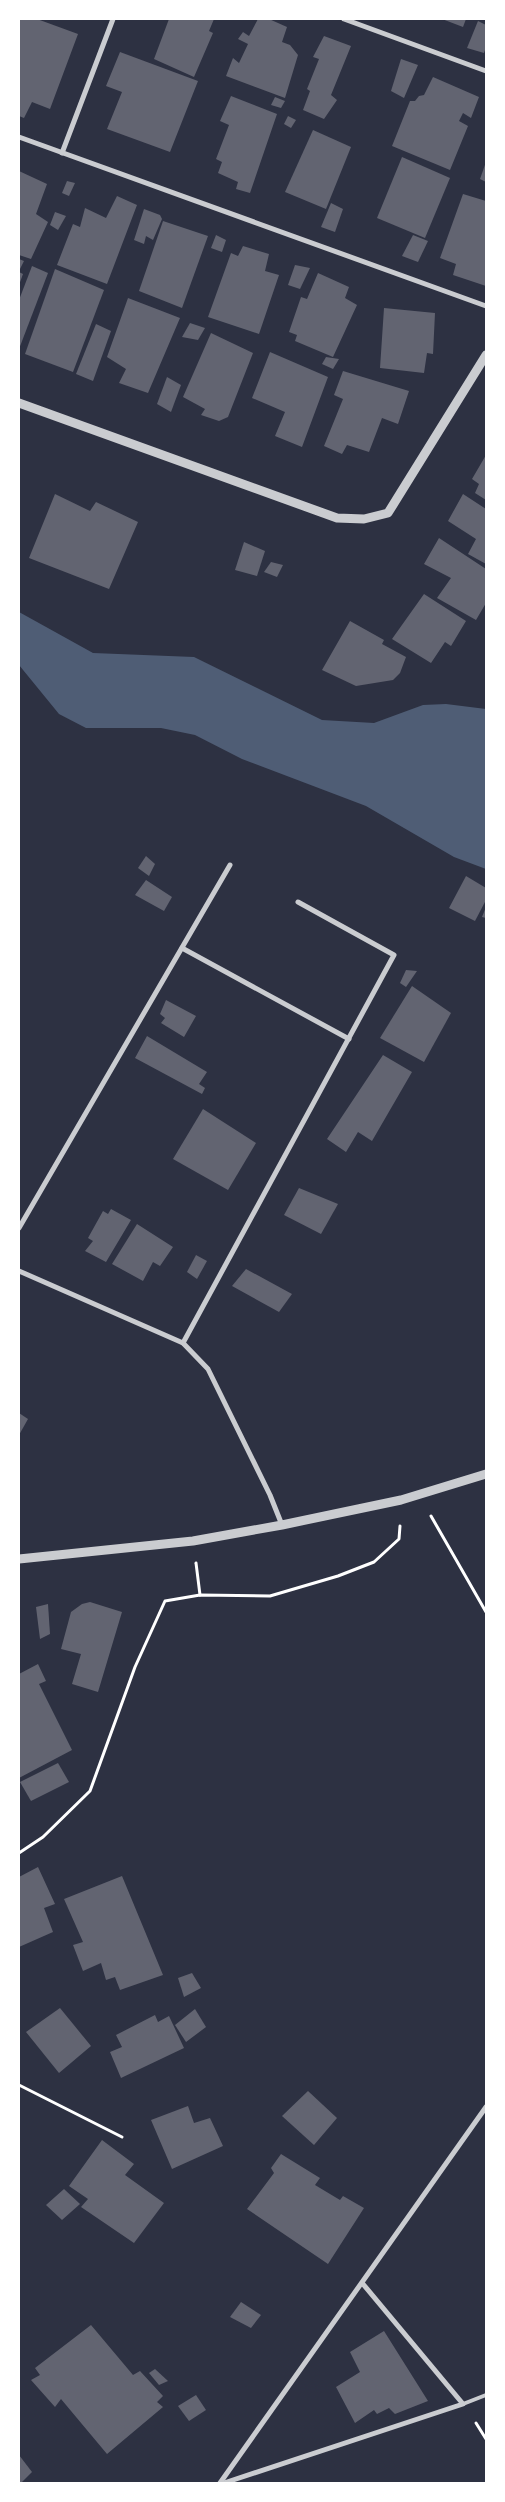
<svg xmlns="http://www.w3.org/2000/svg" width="505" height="2502" font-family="Lato,sans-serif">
<rect width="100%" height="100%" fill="#2d3142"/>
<polygon fill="#4f5d75" points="19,612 93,653 194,657 322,720 374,723 423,705 446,704 486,709 486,869 454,857 366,806 242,759 195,735 161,728 86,728 59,714 19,665"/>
<g fill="#626471">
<polygon points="19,19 37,19 78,34 50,109 32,102 24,118 19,116"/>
<polygon points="169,19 214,19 209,31 213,33 194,77 154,59"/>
<polygon points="258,19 269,19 287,27 282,42 290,45 298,55 285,98 226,76 233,58 239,63 248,44 238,39 243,32 249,36"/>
<polygon points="442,19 466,19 463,27"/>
<polygon points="478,21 486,25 486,47 484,53 467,48"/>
<polygon points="324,36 351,46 331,95 337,100 324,119 303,110 310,91 307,89 319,59 313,57"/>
<polygon points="120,52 198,81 170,152 107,129 122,92 106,86"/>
<polygon points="401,59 418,65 404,98 391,91"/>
<polygon points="433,77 479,97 471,118 463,113 459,121 468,126 450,170 392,146 410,101 415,101 419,96 424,95"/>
<polygon points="231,96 277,114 250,193 236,189 238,182 218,173 222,162 216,159 229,125 220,121"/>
<polygon points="275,97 285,101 281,108 271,105"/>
<polygon points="288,116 296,120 291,128 284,124"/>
<polygon points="313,130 351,147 326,209 285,192"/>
<polygon points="402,157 450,178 425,238 377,218"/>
<polygon points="486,162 486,182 480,179"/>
<polygon points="19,171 47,184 36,214 48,222 31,259 19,255"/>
<polygon points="67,181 75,183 69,196 62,193"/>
<polygon points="463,194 486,201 486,286 453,275 456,264 440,258"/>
<polygon points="117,196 137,205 107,284 57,265 73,224 80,227 85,208 106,218"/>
<polygon points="331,203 343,209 335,232 321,227"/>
<polygon points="144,209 160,215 162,219 153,240 146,236 144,244 134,240"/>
<polygon points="55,212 66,216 58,230 50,225"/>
<polygon points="163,221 208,236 182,308 139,291"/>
<polygon points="216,235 226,240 222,252 211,248"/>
<polygon points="413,235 428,241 418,262 402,256"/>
<polygon points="243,246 269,254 265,271 279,275 259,334 208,317 231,253 238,256"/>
<polygon points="19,259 24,261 19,271"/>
<polygon points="295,265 310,268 300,289 288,285"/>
<polygon points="32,266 48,273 19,349 19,300"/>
<polygon points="55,269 104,290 73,372 25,354"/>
<polygon points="19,272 23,274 19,285"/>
<polygon points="318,273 349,287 345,298 357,305 333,357 295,341 297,335 289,332 301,297 307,299"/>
<polygon points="128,298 180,318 148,393 119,383 126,369 107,357"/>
<polygon points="384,308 435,313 433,354 427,353 424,373 380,368"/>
<polygon points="190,323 205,328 198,340 182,337"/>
<polygon points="96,324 111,331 93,381 76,374"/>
<polygon points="211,333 253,353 228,417 219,421 201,415 205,409 183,397"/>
<polygon points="270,352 328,377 302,447 275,436 285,412 252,398"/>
<polygon points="326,357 339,359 333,369 322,364"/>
<polygon points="343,371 409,391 398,424 382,418 369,452 347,445 342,454 324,446 343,399 334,395"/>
<polygon points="167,377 181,385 171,412 157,404"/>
<polygon points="486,455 486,500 475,493 479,484 472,479"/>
<polygon points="55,494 90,511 96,502 138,522 109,589 29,558"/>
<polygon points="463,494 486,509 486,564 468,554 476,539 448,521"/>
<polygon points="439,538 486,569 486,603 476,620 437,598 451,578 424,564"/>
<polygon points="244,542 265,551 257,576 235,570"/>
<polygon points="271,562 283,565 277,577 264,572"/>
<polygon points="424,594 466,621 451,646 445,642 431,663 392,639"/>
<polygon points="350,621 384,640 382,644 406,657 400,673 393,680 356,686 322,670"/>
<polygon points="146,856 155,864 149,876 138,868"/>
<polygon points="466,876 486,888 486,900 475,921 449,908"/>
<polygon points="146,880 172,897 164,911 135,895"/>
<polygon points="486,907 486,918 482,917"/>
<polygon points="406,970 417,971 406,987 400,983"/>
<polygon points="412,986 451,1013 424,1062 380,1038"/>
<polygon points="166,1000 196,1016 184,1037 161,1023 165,1018 160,1014"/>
<polygon points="147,1036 207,1072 199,1084 205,1088 202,1094 135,1058"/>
<polygon points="383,1055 412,1072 372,1141 358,1132 346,1152 327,1139"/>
<polygon points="203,1109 256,1143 228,1190 173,1159"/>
<polygon points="299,1188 338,1204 321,1234 284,1215"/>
<polygon points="111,1209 131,1220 106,1262 85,1251 93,1241 88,1238 103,1211 108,1214"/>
<polygon points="137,1224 173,1247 160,1266 153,1262 143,1281 112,1264"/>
<polygon points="196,1255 207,1261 197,1279 187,1272"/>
<polygon points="246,1269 292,1294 279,1312 232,1286"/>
<polygon points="19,1413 28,1419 19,1435"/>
<polygon points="90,1602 122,1612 98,1692 72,1684 81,1654 61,1649 71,1612 82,1604"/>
<polygon points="48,1604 50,1634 40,1639 36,1607"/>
<polygon points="38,1664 46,1681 39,1684 72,1750 19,1778 19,1674"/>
<polygon points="58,1763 69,1782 31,1801 20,1782"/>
<polygon points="38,1867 55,1904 44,1908 53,1932 19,1947 19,1877"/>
<polygon points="122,1876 163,1975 120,1990 115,1977 106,1980 101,1963 83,1971 73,1945 83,1942 64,1899"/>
<polygon points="192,1973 201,1988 184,1997 178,1978"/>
<polygon points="60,2008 91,2046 59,2073 26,2032"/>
<polygon points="195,2009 206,2027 186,2042 175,2025"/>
<polygon points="155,2015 158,2022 169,2016 184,2048 121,2078 110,2052 122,2047 116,2035"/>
<polygon points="308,2091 337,2118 314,2145 282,2116"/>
<polygon points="188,2106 194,2123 210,2118 223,2146 172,2169 151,2120"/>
<polygon points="102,2140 134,2164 125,2175 164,2203 134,2243 81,2207 88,2199 69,2186"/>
<polygon points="281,2154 320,2178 315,2185 340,2200 343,2196 364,2208 328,2264 247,2209 274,2173 271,2168"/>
<polygon points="64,2189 80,2204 62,2220 46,2205"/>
<polygon points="241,2302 261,2315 251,2328 230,2317"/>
<polygon points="91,2325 133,2375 140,2371 163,2396 157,2402 163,2407 107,2454 61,2399 55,2407 31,2380 40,2375 35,2368"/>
<polygon points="384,2331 428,2401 395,2414 389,2408 377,2414 374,2410 355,2423 336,2387 360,2372 350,2352"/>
<polygon points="155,2369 168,2381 159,2385 149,2373"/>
<polygon points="196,2395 206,2410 189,2421 178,2406"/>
<polygon points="19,2455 32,2472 21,2483 19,2483"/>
</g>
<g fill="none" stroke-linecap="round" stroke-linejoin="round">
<g stroke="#fff" stroke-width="3">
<polyline points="431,1516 486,1612"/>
<polyline points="196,1563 200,1595"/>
<polyline points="19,1853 43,1837 90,1791 135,1667 165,1601 200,1595 270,1596 338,1576 374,1562 399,1539 400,1526"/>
<polyline points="19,2085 122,2137"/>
<polyline points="476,2423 486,2439"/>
</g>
<polyline stroke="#caccd0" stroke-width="4" points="463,2404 486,2395"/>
<g stroke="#caccd0" stroke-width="5">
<polyline points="344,19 486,71"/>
<polyline points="19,137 486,306"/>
<polyline points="62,153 113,19"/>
<polyline points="182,948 349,1039"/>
<polyline points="19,1228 230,865"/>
<polyline points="19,1271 183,1343 208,1369 270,1495 282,1525"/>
<polyline points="183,1343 394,955 298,902"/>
<polyline points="220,2483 486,2107"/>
<polyline points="224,2483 463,2404 363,2284"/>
</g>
<g stroke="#caccd0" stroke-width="9">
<polyline points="19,403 337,518 364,519 388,513 486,355"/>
<polyline points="19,1559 193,1541 282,1525 401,1500 486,1474"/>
</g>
</g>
<rect width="505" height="2502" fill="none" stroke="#ffffff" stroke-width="40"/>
</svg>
